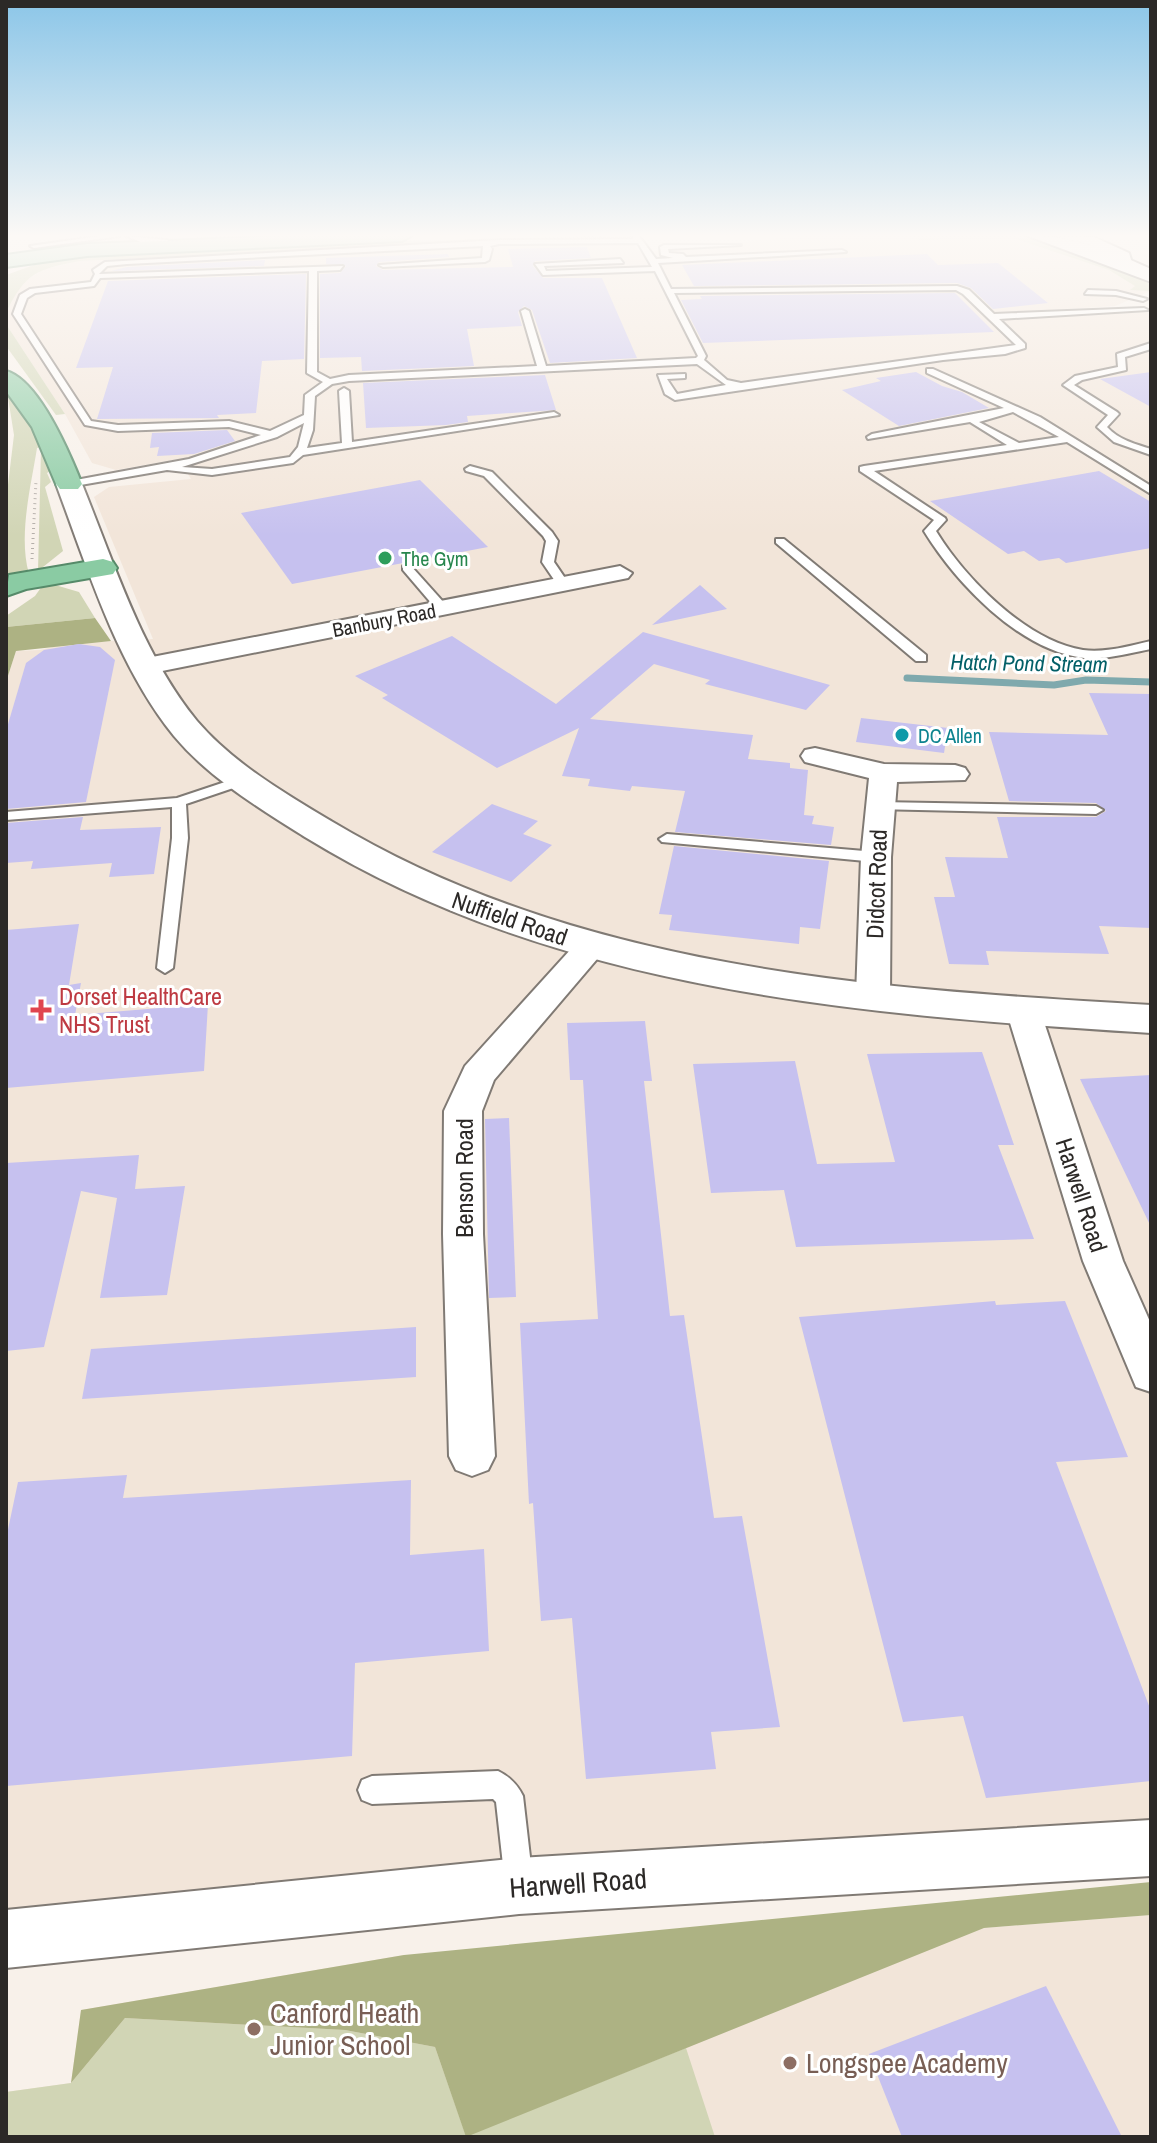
<svg xmlns="http://www.w3.org/2000/svg" width="1157" height="2143" font-family="'Archivo Narrow',sans-serif">
<rect width="100%" height="100%" fill="#f8f1ea"/>
<g fill="#f2e5d9">
<polygon points="805,236 1027,236 1128,271 1151,285 1151,291 1115,306 999,313 1006,319 1151,312 1151,1848 6,1939 6,682 16,651 40,650 69,643 153,639 94,497 109,487 191,479 179,459 116,470 92,463 65,414 6,324 6,313 20,284 45,269 80,261 500,239 627,238 638,251 657,251 660,246 673,244 729,243"/>
<polygon points="1151,1915 1151,2137 6,2137 6,2092 71,2083 81,2010 404,1955 414,1987 984,1928"/>
</g>
<g fill="#d1d5b5">
<path d="M611 236 80 261C37 269 25 273 6 313V275L48 260 319 243Z"/>
<polygon points="914,236 1027,236 1128,271 1151,285 1151,291 1130,290 1135,286 1109,270 1013,238 919,240"/>
<polygon points="6,324 65,414 56,415 6,346"/>
<path d="M6 385 44 446 37 448C31 486 18 536 29 574L6 579V501L14 435Z"/>
<polygon points="41,450 44,450 52,470 47,473 51,482 45,487 63,551 38,571"/>
<polygon points="45,582 79,592 95,618 6,627 6,616 35,596"/>
<polygon points="125,2018 345,2030 435,2047 466,2136 686,2048 715,2137 6,2137 6,2092 71,2083"/>
</g>
<g fill="#adb283">
<polygon points="95,618 111,641 16,651 6,682 6,627"/>
<polygon points="1151,1882 1151,1915 984,1928 466,2137 435,2047 345,2030 125,2018 71,2083 81,2010 404,1955"/>
</g>
<g fill="none" stroke-linecap="round" stroke-linejoin="round">
<polyline stroke="#7fa9ad" stroke-width="7" points="907,678 1054,685 1086,680 1151,682"/>
</g>
<g fill="#c6c1ef">
<polygon points="587,247 591,258 535,261 533,266 543,278 602,278 637,358 550,363 532,310 524,306 518,312 522,326 467,329 474,366 362,371 361,357 320,358 320,274 340,273 346,266 326,264 326,258 448,254 449,257 379,262 376,266 383,270 513,267 508,249"/>
<polygon points="927,254 938,265 998,263 1048,303 993,309 971,288 957,283 694,286 682,265"/>
<polygon points="265,260 264,266 111,271 127,267"/>
<polygon points="306,274 304,359 262,361 256,413 217,415 219,418 97,419 113,367 76,368 108,281"/>
<polygon points="955,293 994,332 703,343 681,300 702,299 700,296"/>
<polygon points="916,372 942,386 962,392 989,408 899,426 842,390 881,381 876,378"/>
<polygon points="1151,372 1151,407 1100,379"/>
<polygon points="545,375 556,410 467,416 468,422 446,425 366,428 363,383"/>
<polygon points="227,430 235,441 194,454 157,456 159,447 150,448 152,433"/>
<polygon points="1099,471 1151,502 1151,548 1066,563 1059,558 1039,561 1024,551 1008,554 930,501"/>
<polygon points="420,480 488,547 292,584 241,513"/>
<polygon points="700,585 727,609 652,625"/>
<polygon points="643,632 830,685 806,710 705,684 710,680 654,664 590,719 753,735 748,759 790,763 790,768 808,770 804,815 814,816 812,824 834,827 831,845 675,832 685,791 632,786 630,791 588,786 590,779 562,776 579,728 497,768 382,698 388,695 355,676 452,636 556,704"/>
<polygon points="79,644 100,647 115,660 86,802 6,809 6,731 26,663 44,650"/>
<polygon points="1089,693 1151,694 1151,928 1099,926 1109,954 986,951 989,965 949,964 934,897 955,897 945,857 1008,858 997,817 1096,817 1106,811 1096,803 1009,801 989,732 1108,735"/>
<polygon points="861,718 948,728 944,753 856,742"/>
<polygon points="492,804 538,821 523,834 552,845 511,882 432,852"/>
<polygon points="83,817 80,830 161,827 154,874 109,877 112,863 31,869 33,861 6,863 6,823"/>
<polygon points="674,846 829,861 820,929 800,927 799,944 669,930 672,915 659,914"/>
<polygon points="79,924 69,985 81,983 75,1015 208,1004 204,1071 6,1088 6,930"/>
<polygon points="645,1021 652,1081 644,1081 670,1316 684,1315 714,1518 742,1516 780,1727 711,1732 716,1769 586,1779 572,1618 541,1621 533,1503 529,1504 520,1323 598,1319 583,1080 570,1080 567,1023"/>
<polygon points="982,1052 1014,1145 998,1145 1034,1239 796,1247 784,1190 711,1193 693,1064 795,1061 817,1164 895,1162 867,1054"/>
<polygon points="1151,1075 1151,1227 1080,1079"/>
<polygon points="509,1118 516,1297 489,1298 485,1119"/>
<polygon points="139,1155 135,1189 185,1186 167,1295 100,1298 117,1198 81,1191 44,1347 6,1351 6,1163"/>
<polygon points="995,1301 996,1305 1065,1301 1128,1457 1056,1462 1151,1711 1151,1781 986,1798 963,1716 903,1722 799,1317"/>
<polygon points="416,1327 416,1377 82,1399 91,1349"/>
<polygon points="127,1475 123,1498 411,1480 410,1555 484,1549 489,1651 355,1663 352,1756 6,1786 6,1539 18,1482"/>
<polygon points="1046,1986 1122,2137 902,2137 869,2054"/>
</g>
<g fill="none" stroke-linecap="round" stroke-linejoin="round">
<defs>
<g id="service">
<polygon points="100,236 120,236 34,248 30,246"/>
<polygon points="126,236 167,240 171,242 143,243"/>
<path d="M632 236H639L656 259 673 258 661 255 660 247 664 245H741L668 249 669 253 683 254 686 257 842 250 846 252 658 263 671 289 957 286 969 290 994 314 1144 308 1148 310 999 319 1025 344V348L1005 354 943 360 675 400 665 394 658 375 685 374V378L667 379 677 394 726 385 697 364 349 381 332 384 315 396 313 430 307 448 342 443 339 391 344 388 349 391 352 442 554 412 559 415 303 455 293 463 212 475 167 470 69 487 65 486V482L189 459 261 435 229 427 118 431 85 425 13 314 20 295 30 289 91 282 95 274 93 270 105 262 499 240 634 239ZM638 243 652 267 546 271 544 266 623 263 620 259 535 264 543 275 655 271 698 356 696 358 546 366 529 311 525 309 521 311 537 366 349 375 330 379 317 372V271L340 270 343 266 99 274 107 266 127 264 483 246 482 258 379 265 383 267 485 262 489 260 492 249 490 246 499 244ZM309 271 307 373 323 382 305 395 304 415 270 431 229 421 118 425 91 421 21 314 27 298 35 293 94 286 100 278ZM956 290 963 294 1016 345 741 383 727 380 704 360 706 356 674 293ZM304 423 298 447 290 457 212 469 182 467 277 437Z"/>
<polygon points="1088,290 1116,291 1147,299 1143,301 1116,295 1085,294"/>
<path d="M1151 343V349L1125 357 1126 370 1082 380 1074 385 1117 412 1119 414 1107 427C1119 440 1135 444 1151 449V455L1114 442 1097 427 1108 415 1063 385 1075 376 1118 367 1117 354Z"/>
<path d="M927 369H933L1040 417 1151 486V494L1067 442 874 471 945 518 946 520 936 531C965 578 1026 641 1083 650 1105 653 1129 646 1151 641V649C1129 653 1106 660 1084 658 1020 651 956 583 924 531L934 520 860 471V467L864 466 1007 445 970 422 868 439 867 437 872 434 1004 408 927 373ZM1013 412 1059 437 1019 443 979 422Z"/>
<polygon points="470,466 492,472 552,532 558,541 554,562 569,584 567,587 559,587 542,562 546,541 543,536 484,476 466,471 465,469"/>
<polygon points="776,539 784,539 926,655 926,661 916,661 776,543"/>
<polygon points="403,566 411,566 446,605 446,611 438,611 403,570"/>
<polygon points="243,776 250,780 248,783 186,804 188,838 173,968 165,973 157,968 172,838 172,807 6,820 6,812 177,798"/>
<polygon points="879,802 1096,806 1103,810 1096,814 874,809 874,803"/>
<polygon points="667,834 876,852 884,857 876,862 662,842 659,839"/>
<path d="M498 1771C510 1777 517 1784 523 1796L533 1883 529 1893 519 1897 509 1893 505 1883 496 1802 493 1799 372 1804 362 1800 358 1790 362 1780 372 1776Z"/>
</g>
<g id="minor">
<polygon points="1055,236 1094,237 1129,253 1132,263 1119,266 1116,258 1090,245"/>
<polygon points="620,566 632,573 628,578 147,674 134,666 147,658"/>
<polygon points="815,748 884,764 955,765 965,768 969,774 965,780 897,782 891,857 890,996 885,1004 873,1007 861,1004 856,996 861,857 869,778 805,762 801,756 805,750"/>
<polygon points="593,935 605,938 609,945 494,1080 482,1111 483,1234 495,1456 488,1470 472,1476 456,1470 449,1456 443,1234 444,1111 465,1066 581,938"/>
<polygon points="1024,1002 1036,1005 1041,1013 1123,1261 1151,1324 1151,1392 1136,1387 1083,1261 1007,1013 1012,1005"/>
<polygon points="1151,1820 1151,1876 519,1914 6,1968 6,1910 519,1858"/>
</g>
<g id="tertiary">
<path d="M1028 236C1070 234 1113 252 1151 269V282Z"/>
<path d="M69 476 82 484C114 563 142 654 197 721 233 763 284 793 331 821 577 969 870 989 1151 1005V1033C863 1015 557 992 305 837 259 808 209 778 174 736 116 664 88 569 56 484Z"/>
</g>
<polygon id="primary" points="285,236 411,236 402,241 87,256 6,267 6,255 87,244"/>
<g id="trunk">
<path d="M6 371C39 380 70 454 82 484L78 489H60L56 484 32 427 6 391Z"/>
<polygon points="103,559 113,562 117,568 113,574 26,589 6,596 9,575"/>
</g>
</defs>
<use href="#service" stroke="#807a74" stroke-width="4"/>
<use href="#minor" stroke="#807a74" stroke-width="4"/>
<use href="#tertiary" stroke="#807a74" stroke-width="4"/>
<use href="#primary" stroke="#568a69" stroke-width="4"/>
<use href="#trunk" stroke="#568a69" stroke-width="4"/>
<polyline stroke="#b4aea9" stroke-width="3" stroke-dasharray="1 4" stroke-linecap="butt" points="32,559 36,481"/>
<use href="#service" fill="#fff" fill-rule="evenodd"/>
<use href="#minor" fill="#fff" fill-rule="evenodd"/>
<use href="#tertiary" fill="#fff" fill-rule="evenodd"/>
<use href="#primary" fill="#a7d8ba" fill-rule="evenodd"/>
<use href="#trunk" fill="#8acba3" fill-rule="evenodd"/>
</g>
<linearGradient id="sky" x2="0" y2="1"><stop stop-color="#8cc6e8"/><stop offset="0.44" stop-color="#fcf9f6"/><stop offset="1" stop-color="#fcf9f6" stop-opacity="0"/></linearGradient>
<rect width="1157" height="536" fill="url(#sky)"/>
<circle fill="#2e9e5b" stroke="#fff" stroke-width="3" cx="385" cy="558" r="8"/>
<circle fill="#0f9aa8" stroke="#fff" stroke-width="3" cx="902" cy="735" r="8"/>
<path fill="#e0444e" stroke="#fff" stroke-width="3" d="M37 998h8v8h8v8h-8v8h-8v-8h-8v-8h8z"/>
<g fill="#8d6e63" stroke="#fff" stroke-width="3">
<circle cx="254" cy="2029" r="8"/>
<circle cx="790" cy="2063" r="8"/>
</g>
<g text-anchor="middle" dominant-baseline="central" stroke-width="6" stroke-linejoin="round" paint-order="stroke">
<g font-size="20" fill="#27864d" stroke="#fff" text-anchor="start">
<text x="401" y="558">The Gym</text>
</g>
<g font-size="20" fill="#2c2927" stroke="#fff">
<text transform="translate(384 620) rotate(-11)">Banbury Road</text>
</g>
<g font-size="20" fill="#0d838f" stroke="#fff" text-anchor="start">
<text x="918" y="735">DC Allen</text>
</g>
<g font-size="22" font-style="italic" fill="#025f67" stroke="#fff">
<text transform="translate(1029 663) rotate(1)">Hatch Pond Stream</text>
</g>
<g font-size="24" fill="#2c2927" stroke="#fff">
<text transform="translate(876 884) rotate(-88)">Didcot Road</text>
<text transform="translate(510 918) rotate(19)">Nuffield Road</text>
<text transform="translate(464 1178) rotate(-90)">Benson Road</text>
<text transform="translate(1082 1195) rotate(72)">Harwell Road</text>
</g>
<g font-size="24" fill="#be3a42" stroke="#fff" text-anchor="start">
<text x="59" y="996">Dorset HealthCare<tspan x="59" dy="28">NHS Trust</tspan></text>
</g>
<g font-size="28" fill="#2c2927" stroke="#fff">
<text transform="translate(578 1883) rotate(-4)">Harwell Road</text>
</g>
<g font-size="28" fill="#785e54" stroke="#fff" text-anchor="start">
<text x="270" y="2013">Canford Heath<tspan x="270" dy="32">Junior School</tspan></text>
<text x="806" y="2063">Longspee Academy</text>
</g>
</g>
<rect width="1157" height="2143" fill="none" stroke="#2c2927" stroke-width="16"/>
</svg>
